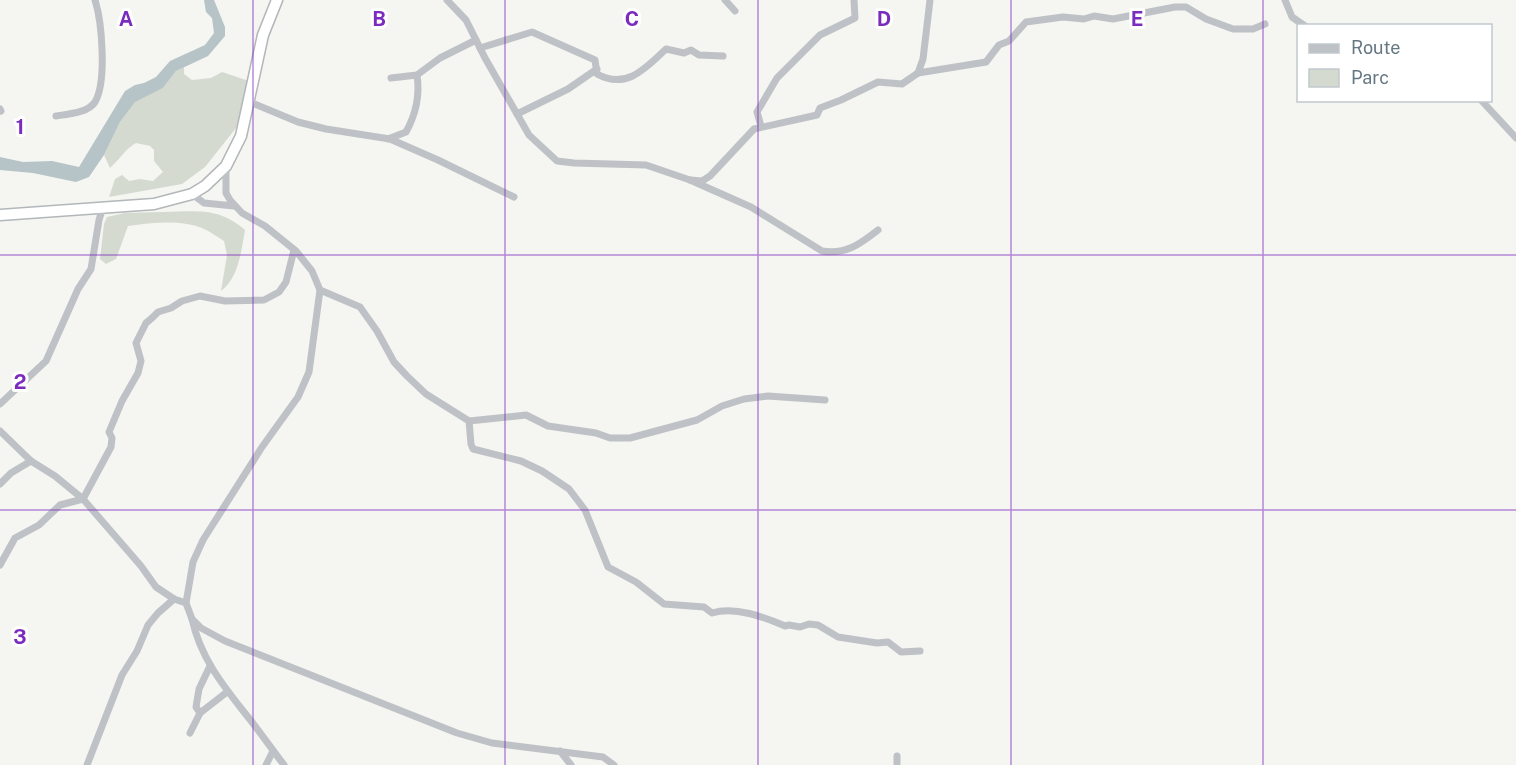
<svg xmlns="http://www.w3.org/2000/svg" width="1516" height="765" font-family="'Public Sans',sans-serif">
<rect width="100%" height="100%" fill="#f5f5f1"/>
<g fill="#d5dad0">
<path d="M184 67V74L192 80 211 78 222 72 249 81 236 128 205 167 182 184 109 197 115 179 122 175 129 181 140 179 153 181 163 172 154 161V150L150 146 136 143C126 148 119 160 110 168L104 155 120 122 135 101 163 88 176 71Z"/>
<path d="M162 212C196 212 217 206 245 230 241 252 239 277 221 291L227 255 224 241C217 237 211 232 204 229 181 219 152 223 128 226L116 259 106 264 100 259 104 224 107 217 125 213Z"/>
</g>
<polygon fill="#b6c4c7" points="204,0 214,0 225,27 225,36 208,56 176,71 163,88 135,102 120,122 104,155 89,177 76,182 33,173 0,170 0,157 23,162 52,161 79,167 125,91 135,85 144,83 156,77 170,61 205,45 214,33 212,18 206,12"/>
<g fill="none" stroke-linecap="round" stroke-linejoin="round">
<defs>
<polyline id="trunk" points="0,215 154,204 192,194 205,186 226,166 241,136 263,35 277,0"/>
</defs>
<use href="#trunk" stroke="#b3b7ba" stroke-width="13"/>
<g stroke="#bec2c6" stroke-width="7">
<path d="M447 0 466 20 485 58 529 135 557 161 574 163 646 165 690 180 751 207 822 251C846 255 860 244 878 230"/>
<polyline points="725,0 735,11"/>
<polyline points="1285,0 1292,17 1305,26"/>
<path d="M480 48 532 32 595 60 597 74C626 90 645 69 666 49L684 53 691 50 699 55 723 56"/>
<polyline points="918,73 923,59 930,0"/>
<polyline points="391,78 417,75 440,58 476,40"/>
<polyline points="1481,100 1516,138"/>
<polyline points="250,102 298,122 326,129 390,139 438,160 514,197"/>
<polyline points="0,109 1,111"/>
<polyline points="517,114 568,89 597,69"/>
<path d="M56 116C68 114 88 113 95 102 107 82 102 22 95 0"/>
<polyline points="761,126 757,112 777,78 820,35 855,18 854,0"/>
<path d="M388 139 406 132C416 114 420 95 417 75"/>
<polyline points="226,166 226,193 230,200 242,213 265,226 296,251 312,271 320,290 309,372 298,397 262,447 203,540 193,562 186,603 192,619 201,628 225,641 457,733 492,743 603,757 614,765"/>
<polyline points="690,180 702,181 710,176 754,129 817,115 820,108 841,100 878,82 902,84 918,73 986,62 999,45 1009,41 1026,22 1063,17 1084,19 1094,16 1113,19 1175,7 1186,7 1206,19 1233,29 1253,29 1265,24"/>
<polyline points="192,194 204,203 234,206"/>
<polyline points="320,290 360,307 377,331 394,362 407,376 426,394 469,421 526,415 548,426 596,433 610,438 630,438 697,420 722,406 744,399 768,396 825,400"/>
<polyline points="0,404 46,361 78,289 91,269 99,220 103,207"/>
<path d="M469 421 471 444 473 449 521 461 542 471 569 489 585 510 608 567 636 582 664 604 704 607 712 613C735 606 764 617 785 626L789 625 800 627 809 624 818 625 838 637 877 643 888 642 901 652 920 651"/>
<polyline points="0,431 31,461 55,476 83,499 141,566 156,587 174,599 186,603"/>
<polyline points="0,484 11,473 31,461"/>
<polyline points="0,565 15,538 39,525 60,505 83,499 111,447 112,438 109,432 122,401 138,373 141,361 136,343 146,323 152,318 158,312 171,308 182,301 200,296 225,301 264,300 279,292 286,282 294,250"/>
<path d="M192 619C200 656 221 683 244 712 258 729 271 748 284 765"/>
<polyline points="210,666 199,689 196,707 200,713 227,692"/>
<polyline points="190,733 200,713"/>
<polyline points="560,751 571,765"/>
<polyline points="897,756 897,765"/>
<polyline points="87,765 122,675 137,651 148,625 158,613 174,599"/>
<polyline points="266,765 273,751"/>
</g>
<use href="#trunk" stroke="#fff" stroke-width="10"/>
</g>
<path fill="none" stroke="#7b2cbf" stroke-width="1.5" stroke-opacity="0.55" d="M253 0V765M505 0V765M758 0V765M1011 0V765M1263 0V765M0 255H1516M0 510H1516"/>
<g font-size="20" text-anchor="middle" font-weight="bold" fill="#7b2cbf" stroke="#fff" stroke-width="6" stroke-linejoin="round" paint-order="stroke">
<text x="126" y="26">A</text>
<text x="379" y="26">B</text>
<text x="632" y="26">C</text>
<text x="884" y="26">D</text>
<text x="1137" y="26">E</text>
<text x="20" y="134">1</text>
<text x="20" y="389">2</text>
<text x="20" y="644">3</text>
</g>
<rect x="1297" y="24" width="195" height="78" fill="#ffffff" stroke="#c1c9cd" stroke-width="1.5"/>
<rect x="1309" y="44" width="30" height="9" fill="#bec2c6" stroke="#c1c9cd" stroke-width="1.5"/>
<text x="1351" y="54" font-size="18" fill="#647783">Route</text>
<rect x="1309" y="69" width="30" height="18" fill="#d5dad0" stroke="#c1c9cd" stroke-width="1.5"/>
<text x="1351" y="84" font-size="18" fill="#647783">Parc</text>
</svg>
